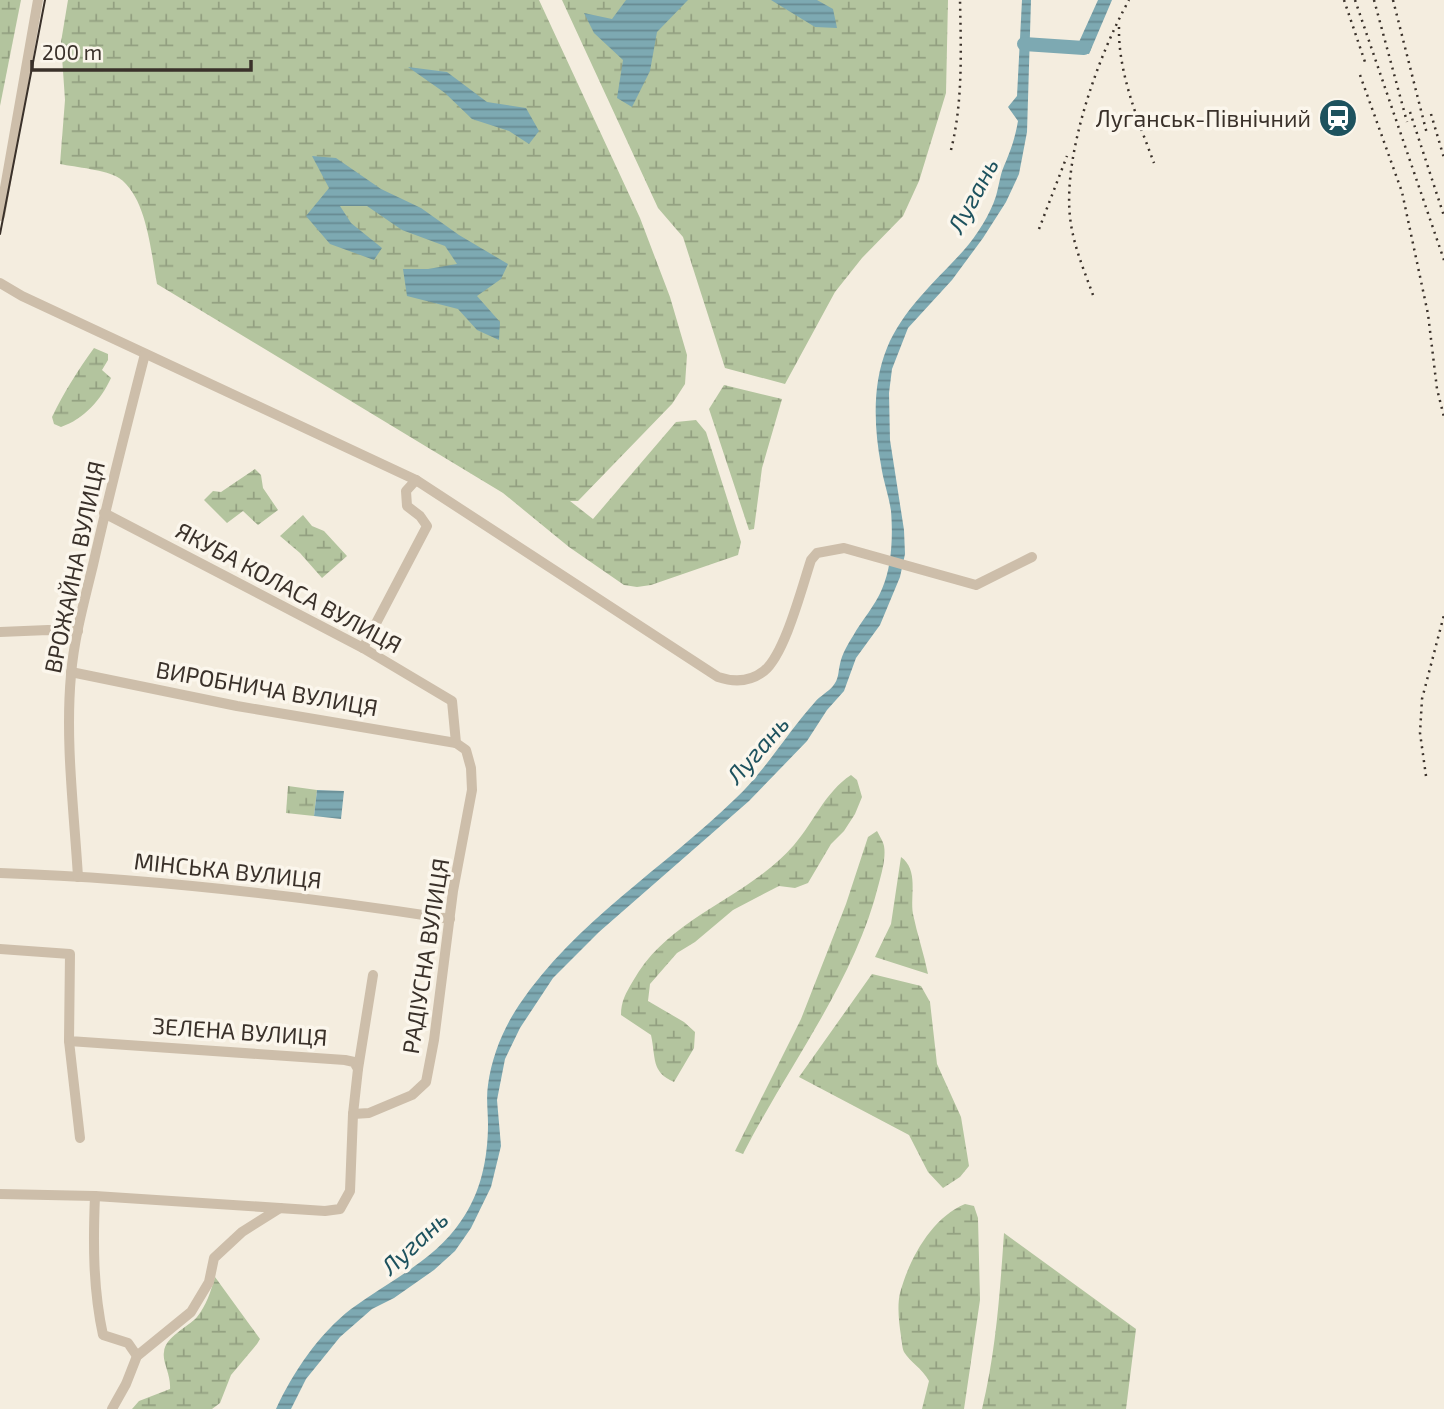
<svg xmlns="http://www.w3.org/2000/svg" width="1444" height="1409" font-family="'Exo 2',sans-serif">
<defs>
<pattern id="wetland-marsh" width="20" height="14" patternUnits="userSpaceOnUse" patternTransform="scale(1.75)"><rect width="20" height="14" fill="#b3c49e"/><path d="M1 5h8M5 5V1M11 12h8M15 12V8" fill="none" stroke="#93a081"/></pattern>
<pattern id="water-rules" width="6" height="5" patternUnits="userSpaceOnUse" patternTransform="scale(1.75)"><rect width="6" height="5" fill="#7da9b2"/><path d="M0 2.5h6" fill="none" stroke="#678a91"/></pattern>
</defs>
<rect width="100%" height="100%" fill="#f4eddf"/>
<g fill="url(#wetland-marsh)">
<polygon points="0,0 21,0 0,106"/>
<path d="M68 0H539L640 218 670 297 687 355 685 384 672 404 578 501H570L593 519 676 422 696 420 706 432 741 542 738 555 651 585 637 587 624 585 569 547 503 493 157 284C151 253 147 197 119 178 107 170 75 167 60 164L65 100 61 42Z"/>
<polygon points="562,0 948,0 946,93 919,181 903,216 862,258 835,292 785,384 725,368 683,237 658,208"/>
<path d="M94 348 108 354V360L102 370 111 378C101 400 84 419 61 427L54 424 52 417C64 392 78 370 94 348Z"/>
<polygon points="724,385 782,399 762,468 754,529 749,530 709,409"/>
<polygon points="255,469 261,475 263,488 278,510 258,525 243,511 227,523 204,500 213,491 221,492"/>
<polygon points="303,515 312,526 324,531 347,556 322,578 300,553 280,536"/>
<path d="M851 775 857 780 862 797 855 814 844 831 831 844 808 883 795 888 779 886 733 910 695 942 677 953 650 984 648 1001 684 1022 695 1032 694 1048 674 1082C651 1072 656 1058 651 1035L621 1015C621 1001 626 993 633 981 669 916 747 899 794 845 814 822 825 792 851 775Z"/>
<polygon points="288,786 317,790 314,816 286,813"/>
<path d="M877 831C879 835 883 841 884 846 886 857 882 872 879 883 855 981 789 1064 743 1154L735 1151 801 1019 846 904 868 837Z"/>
<path d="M901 857C919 870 910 895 913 914 917 934 924 954 928 974L875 957 891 924Z"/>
<polygon points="872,974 921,986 930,1002 937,1064 961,1117 969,1166 960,1177 943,1188 928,1172 909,1135 799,1077"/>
<path d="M965 1204 974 1206 978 1218 980 1300 964 1409H922L929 1381C922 1368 910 1362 904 1352 902 1348 902 1341 901 1336 899 1323 897 1306 900 1293 909 1260 931 1218 965 1204Z"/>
<path d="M1004 1233 1136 1329 1126 1409H982C996 1351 1000 1292 1004 1233Z"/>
<path d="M215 1277 260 1339 257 1344 231 1375 220 1403 212 1409H132L139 1401 170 1389C171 1374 162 1362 164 1352 165 1337 188 1327 197 1317 206 1306 211 1291 215 1277Z"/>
</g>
<g fill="url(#water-rules)">
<polygon points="626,0 688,0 657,32 650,71 632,107 617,98 623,60 594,33 584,13 612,19"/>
<polygon points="771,0 817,0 833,9 837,28 815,27"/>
<path d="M1022 0H1031L1027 132 1019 174 1006 202 983 238 952 280 908 328 892 369 889 393 890 440 904 530 905 554 900 577 880 625 856 658 844 691 827 710 807 741 749 801 599 932 553 978 520 1028 505 1059 497 1100 501 1146 491 1187 471 1228 455 1251 434 1270 394 1298 372 1309 340 1337 306 1379 291 1409H276C293 1372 319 1334 351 1309 389 1281 434 1261 461 1221 481 1193 488 1158 488 1124 488 1111 486 1098 488 1085 492 1056 503 1029 519 1005 575 922 664 868 735 799 766 770 787 733 815 702 820 696 828 692 833 686 839 679 838 672 840 664 842 654 848 644 853 636 862 620 875 606 882 589 892 567 893 535 891 511 889 496 883 480 881 465 874 428 872 384 887 348 903 309 936 281 964 250 977 235 990 215 996 196 999 186 1000 175 1004 166 1011 150 1015 138 1018 121L1008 107 1017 96Z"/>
<polygon points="1098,0 1112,0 1089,54 1067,51 1065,41 1079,42"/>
<polygon points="408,67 447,72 487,102 526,108 539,131 529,144 509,131 472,119 445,93"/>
<polygon points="312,156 336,158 381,189 421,208 459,235 508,264 501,279 477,296 500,322 499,340 477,330 458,309 407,296 403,269 428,269 457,264 445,246 402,230 367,206 340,206 351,223 382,248 374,260 330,244 306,216 329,188"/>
<polygon points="317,790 344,791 341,819 314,816"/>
</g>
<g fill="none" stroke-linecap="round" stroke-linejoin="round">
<polyline stroke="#7da9b2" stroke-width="14" points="1024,44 1084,48"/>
<g stroke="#cdbeaa" stroke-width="10">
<polyline points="0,216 38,0"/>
<path d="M0 283 22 296 416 480 718 677C733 682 750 682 764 671 785 654 802 587 811 560L817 553 844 548 976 585 1032 557"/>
<polyline points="0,632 48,630 78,631"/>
<polyline points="363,648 427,526 420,516 407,506 406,491 416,480"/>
<polyline points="71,672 237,706 456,743"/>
<path d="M0 873C150 878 301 896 450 919"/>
<path d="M78 877C74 810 65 741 71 675 74 638 84 602 93 565 109 495 127 424 145 354"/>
<polyline points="0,949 70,954 69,1041 345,1060 354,1062 358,1069 353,1114"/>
<polyline points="69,1041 80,1138"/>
<polyline points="358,1069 373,975"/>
<polyline points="0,1194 95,1196 325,1211 340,1209 350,1191 353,1114 369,1113 412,1095 426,1082 434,1040 453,891 472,790 471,768 466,750 456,743 452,701 363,648 104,513"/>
<path d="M95 1196C93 1243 93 1289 103 1335L128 1343 137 1356"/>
<polyline points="112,1409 126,1384 137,1356 191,1312 209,1282 214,1258 242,1232 280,1208"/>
</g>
<polyline stroke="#3a312a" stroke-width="2" points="0,234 45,0"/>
<g stroke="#3a312a" stroke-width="2.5" stroke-dasharray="2 5" stroke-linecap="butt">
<polyline points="1344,0 1365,62"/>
<polyline points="1355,0 1444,260"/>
<polyline points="1374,0 1407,122"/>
<polyline points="1393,0 1427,134"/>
<path d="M1119 27C1118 73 1138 120 1154 163"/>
<polyline points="1360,75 1402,192 1428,314 1437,389 1444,417"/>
<polyline points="1410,112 1444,216"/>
<polyline points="1431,114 1444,158"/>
<path d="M951 150C963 102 961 50 960 0"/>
<polyline points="1039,229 1067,156"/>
<path d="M1093 295C1084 270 1073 245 1070 217 1063 154 1098 56 1129 0"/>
<polyline points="1426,776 1420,733 1422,699 1444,615"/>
</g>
</g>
<defs>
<symbol id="station-disc" viewBox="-11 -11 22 22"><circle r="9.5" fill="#1d525e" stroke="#fbf6ec"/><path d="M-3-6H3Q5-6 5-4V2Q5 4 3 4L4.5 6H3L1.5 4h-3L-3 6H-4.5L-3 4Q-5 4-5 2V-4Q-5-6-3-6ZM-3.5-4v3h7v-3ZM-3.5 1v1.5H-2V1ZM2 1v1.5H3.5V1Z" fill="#fff"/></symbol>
</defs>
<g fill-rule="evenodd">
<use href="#station-disc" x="1316" y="96" width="44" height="44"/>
</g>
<g text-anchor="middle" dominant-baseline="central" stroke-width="7" stroke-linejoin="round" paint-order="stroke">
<g font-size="23" fill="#3a312a" stroke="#fbf6ec" text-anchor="end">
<text x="1311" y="118">Луганськ-Північний</text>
</g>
<g font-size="23" fill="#3a312a" stroke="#fbf6ec">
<text transform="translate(74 567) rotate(-78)">ВРОЖАЙНА ВУЛИЦЯ</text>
<text transform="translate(289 587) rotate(28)">ЯКУБА КОЛАСА ВУЛИЦЯ</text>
<text transform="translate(267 688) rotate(10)">ВИРОБНИЧА ВУЛИЦЯ</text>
<text transform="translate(228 870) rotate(6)">МІНСЬКА ВУЛИЦЯ</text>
<text transform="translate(425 956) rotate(-81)">РАДІУСНА ВУЛИЦЯ</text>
<text transform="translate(240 1031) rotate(4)">ЗЕЛЕНА ВУЛИЦЯ</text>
</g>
<g font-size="24" font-style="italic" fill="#1d525e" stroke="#fbf6ec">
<text transform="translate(972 195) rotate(-62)">Лугань</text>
<text transform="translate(757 749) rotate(-49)">Лугань</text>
<text transform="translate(414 1242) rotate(-43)">Лугань</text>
</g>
</g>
<path d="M32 60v10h219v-10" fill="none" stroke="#3a312a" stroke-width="3.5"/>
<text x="42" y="60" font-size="21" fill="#3a312a" stroke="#fbf6ec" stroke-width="5" paint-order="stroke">200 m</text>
</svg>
